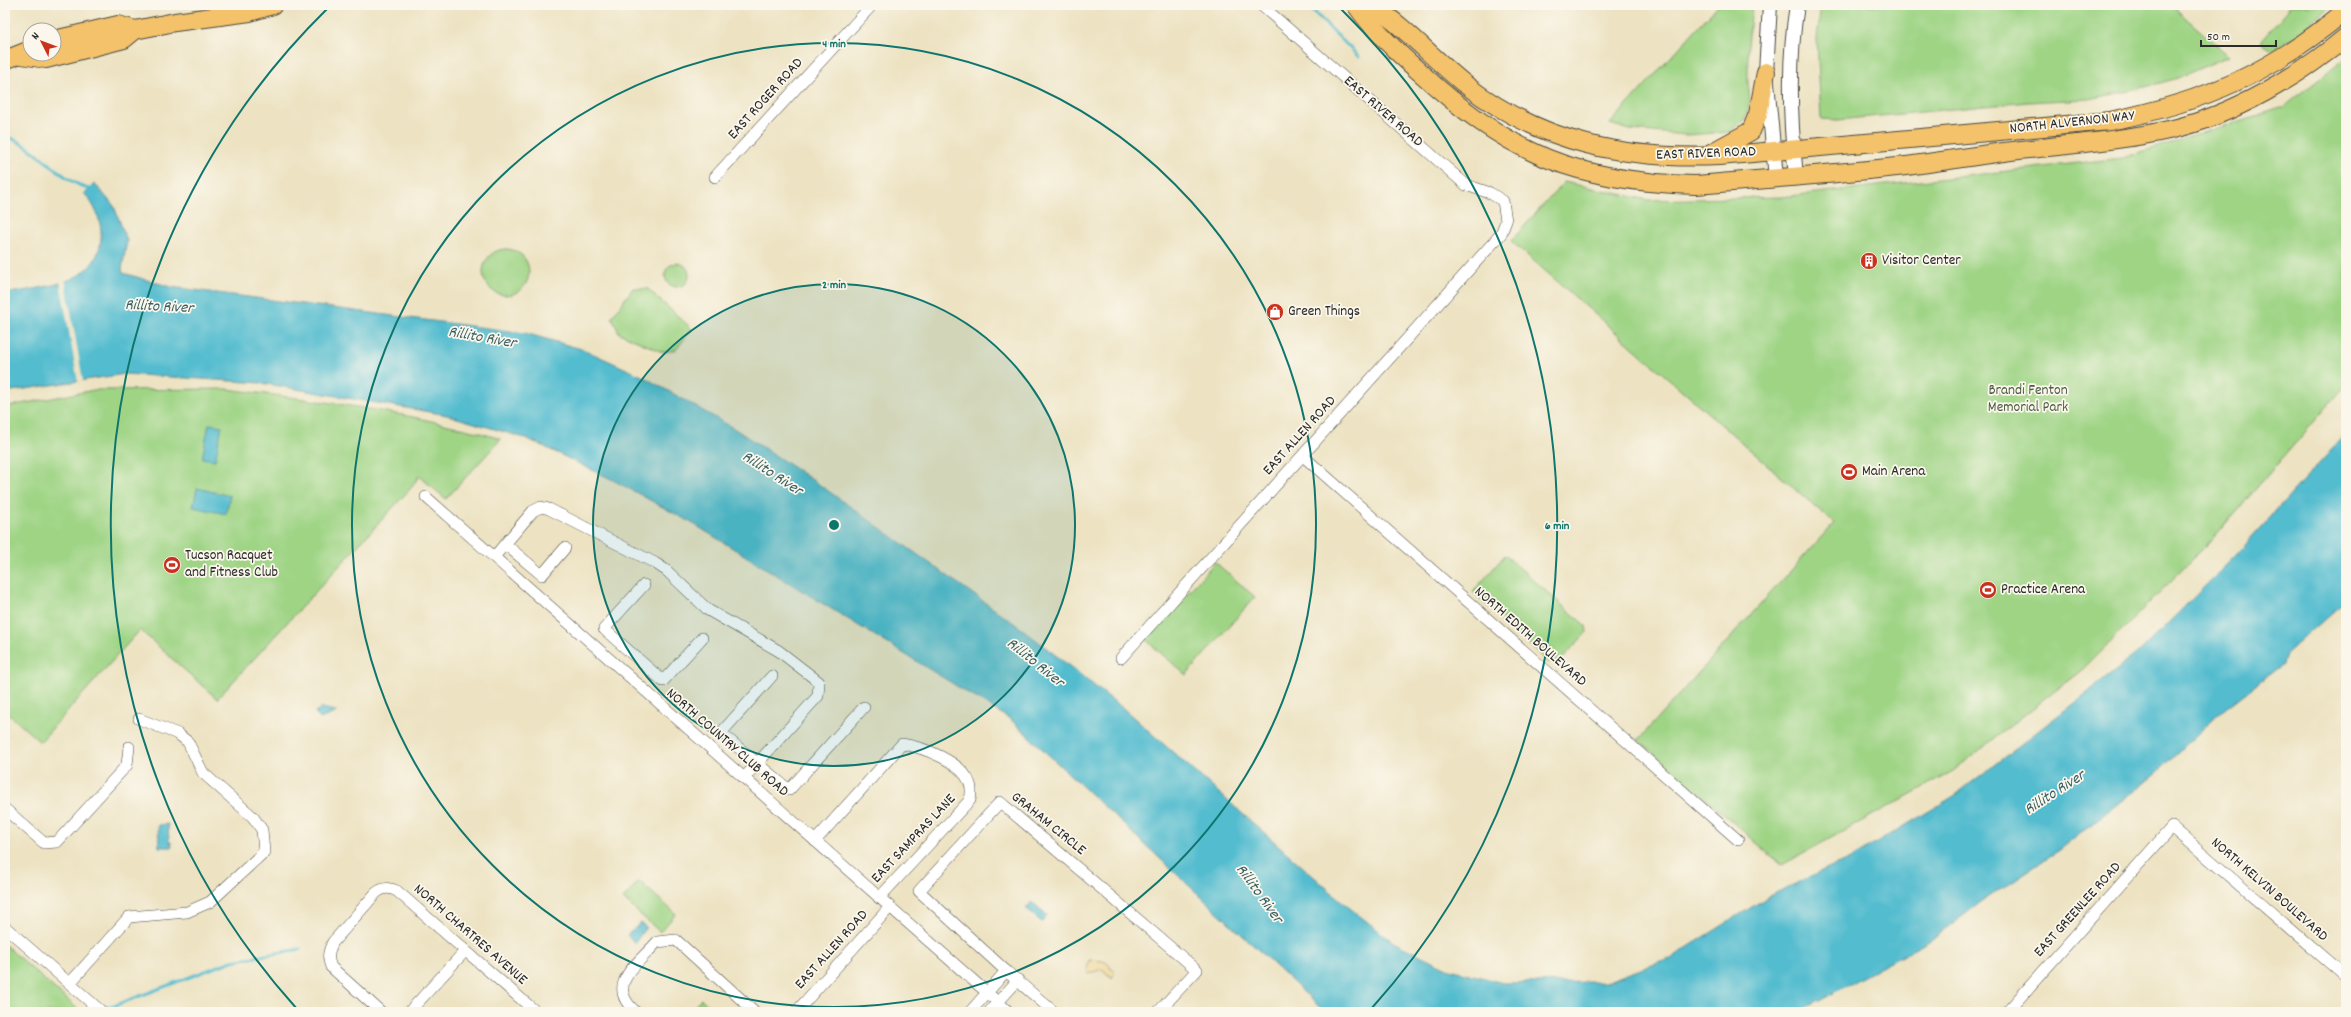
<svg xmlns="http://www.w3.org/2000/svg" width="2351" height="1017" font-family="Dekko,sans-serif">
<rect width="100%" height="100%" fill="#fbf7ec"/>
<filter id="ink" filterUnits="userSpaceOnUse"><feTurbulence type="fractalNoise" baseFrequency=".025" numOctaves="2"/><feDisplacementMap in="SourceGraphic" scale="8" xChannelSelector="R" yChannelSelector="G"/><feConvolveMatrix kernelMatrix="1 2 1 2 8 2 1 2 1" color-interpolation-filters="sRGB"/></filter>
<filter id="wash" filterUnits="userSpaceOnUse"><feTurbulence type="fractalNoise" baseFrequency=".012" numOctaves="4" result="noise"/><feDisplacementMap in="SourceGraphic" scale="16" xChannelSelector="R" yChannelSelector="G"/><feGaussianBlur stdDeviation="0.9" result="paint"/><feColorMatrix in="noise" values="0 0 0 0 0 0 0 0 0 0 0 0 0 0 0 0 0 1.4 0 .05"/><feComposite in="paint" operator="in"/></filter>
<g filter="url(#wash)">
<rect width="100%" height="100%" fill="#ede3c3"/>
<g fill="#9fd485" stroke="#658058">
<polygon points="1718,5 1752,5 1748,45 1748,82 1750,102 1745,119 1737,126 1729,132 1686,135 1630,130 1610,124"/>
<polygon points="1821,5 2171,5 2229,56 2175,79 2130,91 2088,99 2028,102 1837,120 1821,119 1817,38"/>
<polygon points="2292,5 2333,5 2292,39 2272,51 2261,41"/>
<polygon points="2346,58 2346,385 2207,545 2083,669 1953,771 1782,865 1638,740 1834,523 1511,241 1564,182 1648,200 1781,197 2122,158 2284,107"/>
<circle cx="506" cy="272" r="23"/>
<circle cx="677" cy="275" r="12"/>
<polygon points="633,288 648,289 692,329 676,350 662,352 619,333 612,317"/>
<path d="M227 389C320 401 412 412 501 439L446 499 419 476 411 488 217 699 140 630 40 742 5 711V407L94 390Z"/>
<polygon points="1505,555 1586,626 1587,632 1560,661 1548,662 1473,592"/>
<polygon points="1215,562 1255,597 1186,675 1146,640"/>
<polygon points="639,881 676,914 660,932 623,899"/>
<polygon points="5,945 81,1012 5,1012"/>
<polygon points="701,999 711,1007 706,1012 699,1012 694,1007"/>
</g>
<path fill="#eeda9e" stroke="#8c8264" d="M1089 960C1098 961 1108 959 1111 969L1115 972 1112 978 1102 969 1088 974 1087 970Z"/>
<g fill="#53bccf" stroke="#3f747d">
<path d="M94 183 114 206 127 241 122 269 123 273 171 287 525 333 585 350 644 377 735 429 817 483 1025 631 1125 710 1346 905 1393 942 1447 968 1503 983 1605 982 1669 959 1771 895 1850 859 1954 796 2136 655 2238 553 2346 434V600L2286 654 2283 664 2218 714 2158 772 2056 852 1980 903 1929 941 1799 1012H1325L1010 719 692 523 613 480 528 439 447 415 261 383 125 374 5 392V294C43 286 98 286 101 238 102 221 95 205 84 193Z"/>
<polygon points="209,424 222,426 215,460 202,458"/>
<polygon points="197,488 230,496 226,514 193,507"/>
<polygon points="322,708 336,711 335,713 320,719 315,712"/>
<polygon points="168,824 169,842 171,842 172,847 159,847 158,825"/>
<polygon points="1032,902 1047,915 1042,922 1026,909"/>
<polygon points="641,923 646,927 635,943 627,935"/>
</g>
<polygon fill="#ede3c3" points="65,279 83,381 78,382 60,280"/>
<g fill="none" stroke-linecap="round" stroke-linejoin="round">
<g stroke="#53bccf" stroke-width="3">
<polyline points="1307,5 1359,57"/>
<path d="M5 136C38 147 58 179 91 190"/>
<polyline points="103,1010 232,961 301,949"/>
</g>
</g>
</g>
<g filter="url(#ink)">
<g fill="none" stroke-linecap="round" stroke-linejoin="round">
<defs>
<g id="minor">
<polyline points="715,177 872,5"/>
<polyline points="1303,456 1738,840"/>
<polyline points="426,497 1009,1012"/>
<polyline points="505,544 542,575 565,548"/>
<polyline points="494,557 533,511 541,507 549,509 655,563 667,571 708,610 779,651 819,682 818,696 744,778"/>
<polyline points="644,585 604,629 663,681 702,638"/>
<polyline points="1121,658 1501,234 1506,221 1503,201 1490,193 1466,185 1261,5"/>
<polyline points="772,676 721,733 789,790 864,707"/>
<polyline points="5,809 44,843 57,842 127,765 129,747"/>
<path d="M815 841 902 744C923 747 963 762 970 784 972 789 971 795 970 800L879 898"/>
<polyline points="5,927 102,1012"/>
<polyline points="70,983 129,917 187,912 210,902 264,852 262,830 253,817 203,773 188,742 178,734 139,719"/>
<path d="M381 1012 331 967C327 957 328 952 333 942L376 893C383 887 389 887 397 891L536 1012"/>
<polyline points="409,1012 465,951"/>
<path d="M636 1012C604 985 637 965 657 942L676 940 755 1012"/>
<polyline points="796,1012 890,907"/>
<polyline points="970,1012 1006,971"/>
<polyline points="989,1012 1018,980"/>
<polyline points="1054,1012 1006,971 919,891 1000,802 1197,970 1158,1012"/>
<polyline points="2007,1012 2172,827 2346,977"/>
</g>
<g id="tertiary">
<polyline points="1770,5 1766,72 1776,178"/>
<path d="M1796 176C1790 121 1788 60 1797 5"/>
</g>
<g id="primary">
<path d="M1356 5C1375 32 1398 53 1423 75 1509 154 1578 182 1695 185 1765 179 1836 174 1906 166 1939 162 1971 156 2004 152 2060 145 2117 142 2173 129 2233 115 2299 76 2346 37"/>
<path d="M1371 5C1406 27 1433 59 1466 85 1541 143 1626 160 1719 156L2110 121C2204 102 2272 73 2346 10"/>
<polyline points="54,40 118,25 135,30"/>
<polyline points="22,55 46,59 124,39 135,30 175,22 250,12 273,5"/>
<polyline points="5,60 30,50"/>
<polyline points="1711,153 1751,131 1758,114 1766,72"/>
</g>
</defs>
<use href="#minor" stroke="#484742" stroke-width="12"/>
<use href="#tertiary" stroke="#484742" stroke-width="16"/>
<use href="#primary" stroke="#484742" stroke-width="20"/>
<use href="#minor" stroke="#fff" stroke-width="11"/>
<use href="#tertiary" stroke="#fff" stroke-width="14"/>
<use href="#primary" stroke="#f4c26a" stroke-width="18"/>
</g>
</g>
<circle cx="834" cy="525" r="241" fill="#0f766e" fill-opacity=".12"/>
<g fill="none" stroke="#0f766e" stroke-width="2">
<circle cx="834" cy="525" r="241"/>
<circle cx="834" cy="525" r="482"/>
<path d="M297 1009A723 723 0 0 1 327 9M1341 9A723 723 0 0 1 1371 1009"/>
</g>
<defs>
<symbol id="building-disc" viewBox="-11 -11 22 22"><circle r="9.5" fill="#c8321e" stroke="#fbf7ec"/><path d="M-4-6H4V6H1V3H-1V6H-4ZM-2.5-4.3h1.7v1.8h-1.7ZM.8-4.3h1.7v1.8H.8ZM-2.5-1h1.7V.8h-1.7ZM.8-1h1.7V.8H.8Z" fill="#fff"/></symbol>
<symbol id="shop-disc" viewBox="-11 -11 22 22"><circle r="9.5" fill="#c8321e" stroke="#fbf7ec"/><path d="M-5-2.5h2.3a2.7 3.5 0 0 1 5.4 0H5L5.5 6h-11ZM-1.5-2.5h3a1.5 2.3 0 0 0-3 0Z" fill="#fff"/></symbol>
<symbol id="stadium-disc" viewBox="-11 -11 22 22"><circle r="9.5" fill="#c8321e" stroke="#fbf7ec"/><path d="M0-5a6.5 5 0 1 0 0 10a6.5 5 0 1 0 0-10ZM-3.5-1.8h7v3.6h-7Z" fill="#fff"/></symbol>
</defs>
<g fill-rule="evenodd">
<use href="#building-disc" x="1859" y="251" width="20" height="20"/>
<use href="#shop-disc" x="1265" y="302" width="20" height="20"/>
<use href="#stadium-disc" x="1839" y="462" width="20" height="20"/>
<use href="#stadium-disc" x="162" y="555" width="20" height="20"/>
<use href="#stadium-disc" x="1978" y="580" width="20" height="20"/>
</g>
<g text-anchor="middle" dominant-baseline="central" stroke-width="3.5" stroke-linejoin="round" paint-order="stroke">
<g font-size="15" fill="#2b2b2b" stroke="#fbf7ec">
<text transform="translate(766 99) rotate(-48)">EAST ROGER ROAD</text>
<text transform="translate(1383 112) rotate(41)">EAST RIVER ROAD</text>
<text transform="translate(2072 123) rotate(-6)">NORTH ALVERNON WAY</text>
<text transform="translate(1706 154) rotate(-2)">EAST RIVER ROAD</text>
<text transform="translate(1300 436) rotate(-48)">EAST ALLEN ROAD</text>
<text transform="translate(1530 637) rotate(41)">NORTH EDITH BOULEVARD</text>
<text transform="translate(727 743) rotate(41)">NORTH COUNTRY CLUB ROAD</text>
<text transform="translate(1048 824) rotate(39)">GRAHAM CIRCLE</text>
<text transform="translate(914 839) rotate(-47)">EAST SAMPRAS LANE</text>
<text transform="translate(2269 890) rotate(41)">NORTH KELVIN BOULEVARD</text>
<text transform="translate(2078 910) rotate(-48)">EAST GREENLEE ROAD</text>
<text transform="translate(470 935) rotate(41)">NORTH CHARTRES AVENUE</text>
<text transform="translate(832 950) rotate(-48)">EAST ALLEN ROAD</text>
</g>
<g font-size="15" fill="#2b2b2b" stroke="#fbf7ec" text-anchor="start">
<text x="1882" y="261">Visitor Center</text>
<text x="1288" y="312">Green Things</text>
<text x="1862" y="472">Main Arena</text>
<text x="185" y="556">Tucson Racquet<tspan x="185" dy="17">and Fitness Club</tspan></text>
<text x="2001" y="590">Practice Arena</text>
</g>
<g font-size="15" fill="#4e5e46" stroke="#fbf7ec">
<text x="2028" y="391">Brandi Fenton<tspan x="2028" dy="17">Memorial Park</tspan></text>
</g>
<g font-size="16" font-style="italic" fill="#395e64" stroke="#fbf7ec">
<text transform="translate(159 307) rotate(3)">Rillito River</text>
<text transform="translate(482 338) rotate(10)">Rillito River</text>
<text transform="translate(772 474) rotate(33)">Rillito River</text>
<text transform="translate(1035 663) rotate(39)">Rillito River</text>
<text transform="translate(2055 793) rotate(-33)">Rillito River</text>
<text transform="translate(1259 894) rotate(54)">Rillito River</text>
</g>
</g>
<circle cx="834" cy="525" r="6" fill="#0f766e" stroke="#fbf7ec" stroke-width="2"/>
<g font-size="12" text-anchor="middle" font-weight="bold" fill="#0f766e" stroke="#fbf7ec" stroke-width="3.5" stroke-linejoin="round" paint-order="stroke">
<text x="834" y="47">4 min</text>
<text x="834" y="288">2 min</text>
<text x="1557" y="529">6 min</text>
</g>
<rect width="2351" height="1017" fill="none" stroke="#fbf7ec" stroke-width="20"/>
<g transform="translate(42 42) rotate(312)"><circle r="19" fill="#fbf7ec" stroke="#a8a59f"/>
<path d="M0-3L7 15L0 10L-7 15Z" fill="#c8321e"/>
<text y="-6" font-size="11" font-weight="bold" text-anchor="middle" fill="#2b2b2b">N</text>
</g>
<path d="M2201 40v6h75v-6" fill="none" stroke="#2b2b2b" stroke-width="2"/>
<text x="2207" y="40" font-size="12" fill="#2b2b2b" stroke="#fbf7ec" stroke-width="3" paint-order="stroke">50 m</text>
</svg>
